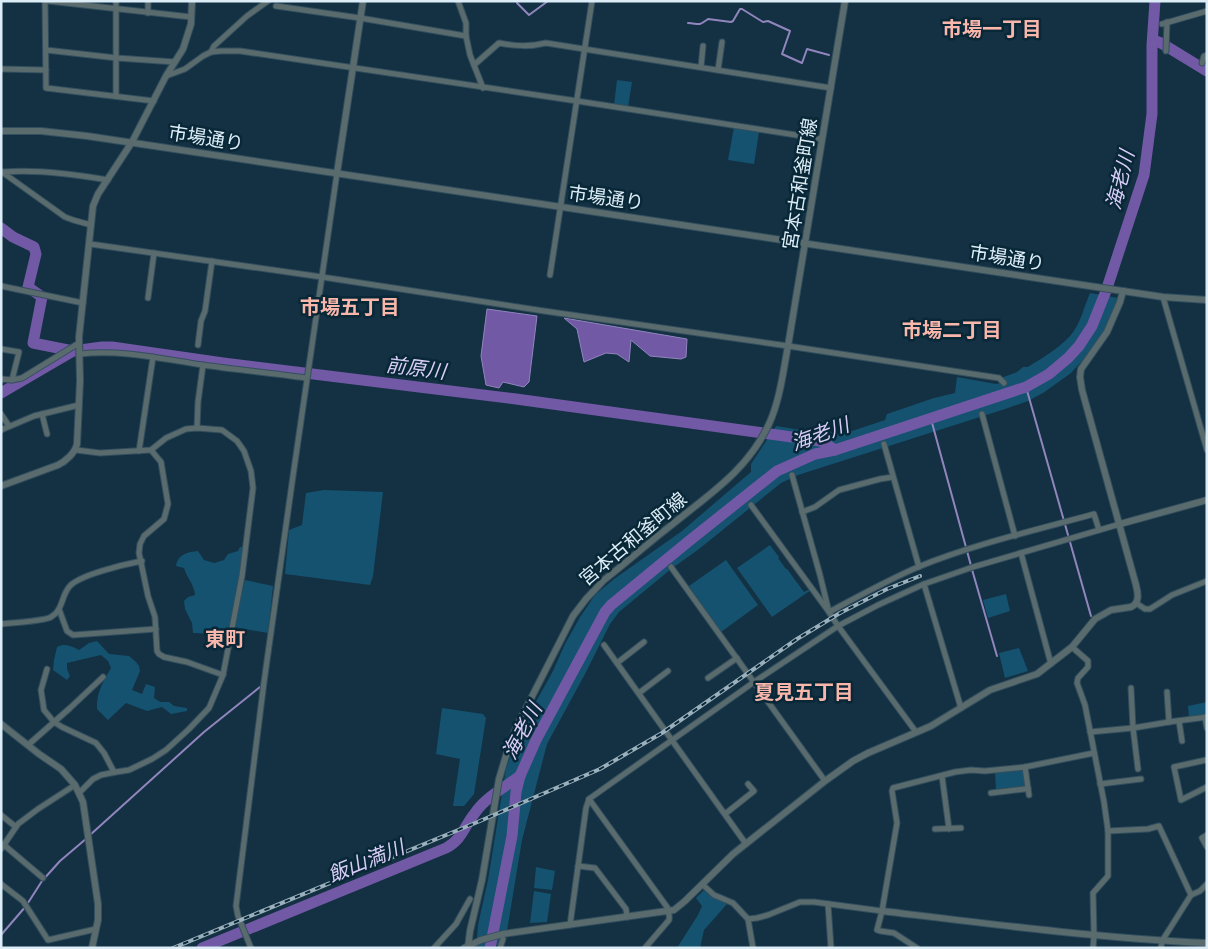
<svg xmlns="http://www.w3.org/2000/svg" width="1208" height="949" font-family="'Zilla Slab','Noto Sans JP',serif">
<rect width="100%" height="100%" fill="#133142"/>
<g fill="#145270">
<polygon points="617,80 632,82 628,107 614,105"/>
<polygon points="734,127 759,132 754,164 728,160"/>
<path d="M1090 293 1118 298 1107 325 1100 338 1092 350 1071 373 1043 393 1028 401 1005 409 798 475 781 483 699 549 671 569 619 612 610 624 585 674 547 744 522 840 505 943 487 948H476L478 925 488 880 506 769 515 743 525 721 552 673 565 644 580 617 595 595 614 579 682 531 751 472V464L776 426 813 432H849L885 420 887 414 934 398 955 393 957 377 996 384 1004 382 1001 378 1017 372 1023 367H1028C1042 358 1058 349 1070 336 1080 325 1084 307 1090 293Z"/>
<polygon points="324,490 383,492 373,576 370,585 285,574 289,530 302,525 306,493"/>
<polygon points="770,545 779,557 778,558 786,569 787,569 804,592 810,589 811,590 772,617 737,568"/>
<path d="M240 547H243L240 575 229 629 217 631 214 634 193 633 192 623 185 609 184 601 188 597 195 595C194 584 187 578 184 568L176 566C178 554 188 552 198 551L204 560 214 563 224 560 228 554 238 551Z"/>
<polygon points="726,560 758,605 721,632 689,586"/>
<polygon points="245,580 273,586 268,633 234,627"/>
<polygon points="1006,594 1010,611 988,618 983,600"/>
<path d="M97 641 109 654 129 656 136 662 139 666 140 671 132 690 142 694 146 684 155 687 154 698 160 702H169L174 706 187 708V711L171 714 162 707 147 711 126 703 108 720 97 709C96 693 103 682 111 668L108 661 101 655 67 663V669L70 676 67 680 53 670 54 660 57 647C65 643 71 646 79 650L89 643Z"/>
<polygon points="1019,648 1028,671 1005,678 999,653"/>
<polygon points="1207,702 1207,715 1189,717 1188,706"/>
<polygon points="442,708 483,714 486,718 474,794 464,806 453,806 460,759 436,754"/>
<polygon points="1022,769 1024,771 1026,786 1023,788 996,790 995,772"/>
<polygon points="536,867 555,871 552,890 534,888"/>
<polygon points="704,890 714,897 727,904 704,930 700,948 677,948 698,915 702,906 696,898"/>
<polygon points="534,891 551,894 547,922 530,923"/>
</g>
<g fill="#7159a5" stroke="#9185be">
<polygon points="487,309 537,316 529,382 524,387 503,382 499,388 486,385 481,356"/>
<polygon points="564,318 687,339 686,357 681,359 650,356 631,340 629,362 617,354 606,353 584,362 577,329"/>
</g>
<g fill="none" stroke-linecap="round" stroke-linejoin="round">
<g stroke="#9185be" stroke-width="2">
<polyline points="517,3 529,15 548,1"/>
<path d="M688 23C701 24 698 26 708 19L731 22 733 21 740 9H742L763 22 768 21 790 31 782 54 802 63 807 49 829 55"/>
<polyline points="1026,387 1091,616"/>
<polyline points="931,419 973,573 997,656"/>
<polyline points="90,835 204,732 260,687"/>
<polyline points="1,935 26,906 42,881 60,861 87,838"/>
</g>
<g stroke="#7159a5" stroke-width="11">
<polyline points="1153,40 1161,43 1207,71"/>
<polyline points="1,228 13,237 34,247 36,254 28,287 42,297 33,343 73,351"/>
<polyline points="1,393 73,351 102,347 112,347 223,363 516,399 799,438 821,441 835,450"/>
<path d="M202 948 446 848C463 839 464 826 475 813 486 797 505 787 520 776"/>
<polyline points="490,948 512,836 516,792 520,776 536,740 605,612 611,605 689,541 777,471 815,454 835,450 1026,387 1049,374 1068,358 1079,346 1092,326 1106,291 1144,175 1152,114 1152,45 1155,1"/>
</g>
<defs>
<g id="minor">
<polyline points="45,1 46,88 154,101"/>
<polyline points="48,1 191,17"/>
<polyline points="458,1 466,23 466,36 470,55 483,88"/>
<polyline points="276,6 360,18 466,36"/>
<polyline points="148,13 148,1"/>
<polyline points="1162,24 1207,11"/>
<polyline points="46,50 117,58 175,62"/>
<polyline points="1166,51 1167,22"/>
<polyline points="211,52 214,46 247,16 268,1"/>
<polyline points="1202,63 1204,56 1207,55"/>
<path d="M474 65 499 43C516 46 529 47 546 43L831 88"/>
<polyline points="701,67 703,46"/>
<polyline points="1,69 46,70"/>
<polyline points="718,70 722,42"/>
<polyline points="166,76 185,69 203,56 211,52 221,51 240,51 577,101 822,139"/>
<polyline points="116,96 116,1"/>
<polyline points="2,172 65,217 73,220 91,225"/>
<path d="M3 172C38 169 74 174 108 180"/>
<polyline points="90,244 322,277 544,311 788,346 999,378 1004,383"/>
<polyline points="550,275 592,1"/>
<polyline points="1,286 83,303"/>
<polyline points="1163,297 1207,450"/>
<polyline points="148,298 154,253"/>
<polyline points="198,345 201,321 205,311 212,261"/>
<polyline points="1,349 19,352 12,380"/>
<path d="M80 354C121 349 162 359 203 365 237 370 272 373 306 378"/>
<polyline points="1,379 12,380 22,378 79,343"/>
<polyline points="1,414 9,426"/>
<polyline points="42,414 47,434"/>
<polyline points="982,414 1015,536"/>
<polyline points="197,428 198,402 203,365"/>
<polyline points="1,430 34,416 79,405"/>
<polyline points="884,444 919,567"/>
<polyline points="76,450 100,453 151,450 166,438 186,429 197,428 222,430 237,441 244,451 251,471 253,488 242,576 223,675 209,708 189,729 166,750 152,759 129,770 116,772 101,775 93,779 79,793"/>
<polyline points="151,450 161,462 168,504 164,519 144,536 140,544 139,553 148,596 155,617 157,651 159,654 164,657 187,662 223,675"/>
<polyline points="139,451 153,357"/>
<path d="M792 475 820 575 829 612C859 596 888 580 918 567 975 544 1036 530 1094 514L1099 530"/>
<polyline points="751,505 829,612 838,626 916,732"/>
<polyline points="802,512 815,507 839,490 880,479 893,477"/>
<polyline points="1021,553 1051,664"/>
<polyline points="671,567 825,781"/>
<polyline points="924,584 961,708"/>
<polyline points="1136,603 1145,609 1150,609 1172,595 1207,581"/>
<polyline points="59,609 67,631 73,635 156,629"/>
<path d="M1 624C11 623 45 621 51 617 63 610 61 597 69 587 78 575 126 564 142 561"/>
<polyline points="604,645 746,844"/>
<polyline points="1072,647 1088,661 1088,667 1078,678 1077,683 1085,705 1104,802 1108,831 1108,876 1093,893 1094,936 1093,948"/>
<polyline points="617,663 644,642"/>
<polyline points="47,669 41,690 44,710 54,722 62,727 96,743 104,753 114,772"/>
<polyline points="708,678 737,658"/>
<polyline points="1131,688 1133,728 1138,769"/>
<polyline points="1167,692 1169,722"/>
<polyline points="639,693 668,671"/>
<polyline points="1205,717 1207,728"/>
<polyline points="1179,721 1182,741"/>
<polyline points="1090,732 1133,728 1169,722 1207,717"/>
<polyline points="28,745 70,708 103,677"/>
<polyline points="1206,760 1174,767 1181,800 1207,787"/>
<polyline points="1025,767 1029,795"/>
<polyline points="942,776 949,829"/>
<polyline points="1100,784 1141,779"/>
<polyline points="991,793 1025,789 1028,788"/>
<path d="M589 799 667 907C669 912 670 915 669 920L645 948"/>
<polyline points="725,814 754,791 748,784"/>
<polyline points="1,815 16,827"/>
<polyline points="935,829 961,828"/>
<polyline points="1108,831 1148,829 1159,826 1191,895"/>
<polyline points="1207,835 1202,838 1207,847"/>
<polyline points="4,845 43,878"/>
<polyline points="1,849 18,824 38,809 75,785"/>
<polyline points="578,866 595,868 626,909 627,917"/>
<polyline points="1,884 23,901 48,940 96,929"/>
<polyline points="702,884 714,895 733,903 748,919 753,948"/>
<polyline points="828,904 831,948"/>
<polyline points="748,919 757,918 768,915 800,902 814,902 882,911"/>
<polyline points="570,925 586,808 589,799 754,682 838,626 878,605 924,584 973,567 1120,524"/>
<polyline points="251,948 238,916 236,906 264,682 293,476 337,173"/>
<polyline points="434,948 456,924 470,899"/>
<polyline points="500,948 503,939"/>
<polyline points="917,948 894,933 880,931 877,930 882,911 897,823 892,791 893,788 955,772 971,770 985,771 1025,767 1094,753"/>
<polyline points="1161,948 1162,941 1191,895 1200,891 1207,884"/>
</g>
<g id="tertiary">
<polyline points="1,131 41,131 87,136 1163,297 1207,300"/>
<polyline points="337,173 363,1"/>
<path d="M1 486 58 465C66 461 75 453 77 444L80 381 79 337 93 206 98 194 132 142 166 76 183 49 191 24 192 1"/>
<polyline points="1120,524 1207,500"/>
<polyline points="1,724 39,754 61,769 75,785 83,802 98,904 98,920 92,948"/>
<path d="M882 911C990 924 1098 938 1207 943"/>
<path d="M464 948 481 940 503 934 674 910 685 901 733 854 825 781 853 761 868 753 931 726 990 690 1037 674 1072 647 1095 619 1111 610 1131 607C1140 603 1138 593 1136 585L1082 390 1080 377 1081 369 1107 332 1120 302 1123 291"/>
<path d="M468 948 470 931 482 880 499 779 511 739 521 718 573 616 586 599 604 580C626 563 647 544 669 527 708 495 747 471 769 424 780 400 783 372 788 346L845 1"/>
</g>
</defs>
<use href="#minor" stroke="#334f5f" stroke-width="7"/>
<use href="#tertiary" stroke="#334f5f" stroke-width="8"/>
<use href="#minor" stroke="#5a6b6d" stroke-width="5"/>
<use href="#tertiary" stroke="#5a6b6d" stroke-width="6"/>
<defs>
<polyline id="rail" points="173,948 480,821 600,769 662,733 797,639 840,613 887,589 920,576"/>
</defs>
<use href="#rail" stroke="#9bb0bd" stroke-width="4"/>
<use href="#rail" stroke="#082737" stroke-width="2" stroke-dasharray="5.5" stroke-linecap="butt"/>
</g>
<g text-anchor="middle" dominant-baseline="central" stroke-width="5" stroke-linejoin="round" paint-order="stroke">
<g font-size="19" fill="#dcedf7" stroke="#082737">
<text transform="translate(206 138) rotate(9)">市場通り</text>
<text transform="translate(800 184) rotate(-81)">宮本古和釜町線</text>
<text transform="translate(606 198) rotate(8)">市場通り</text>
<text transform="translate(1007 258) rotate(9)">市場通り</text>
<text transform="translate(633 539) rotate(-40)">宮本古和釜町線</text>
</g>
<g font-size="20" font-weight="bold" fill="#f9b6ab" stroke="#082737">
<text x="992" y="29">市場一丁目</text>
<text x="350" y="307">市場五丁目</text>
<text x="952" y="330">市場二丁目</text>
<text x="225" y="639">東町</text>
<text x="804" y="692">夏見五丁目</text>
</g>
<g font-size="20" font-style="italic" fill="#d8cdf7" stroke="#082737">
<text transform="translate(1120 180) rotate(-76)">海老川</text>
<text transform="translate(416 368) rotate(7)">前原川</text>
<text transform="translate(820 434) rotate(-20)">海老川</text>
<text transform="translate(522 731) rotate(-62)">海老川</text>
<text transform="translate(366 861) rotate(-22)">飯山満川</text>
</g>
</g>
<rect width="1208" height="949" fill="none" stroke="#dcedf7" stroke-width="5"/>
</svg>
